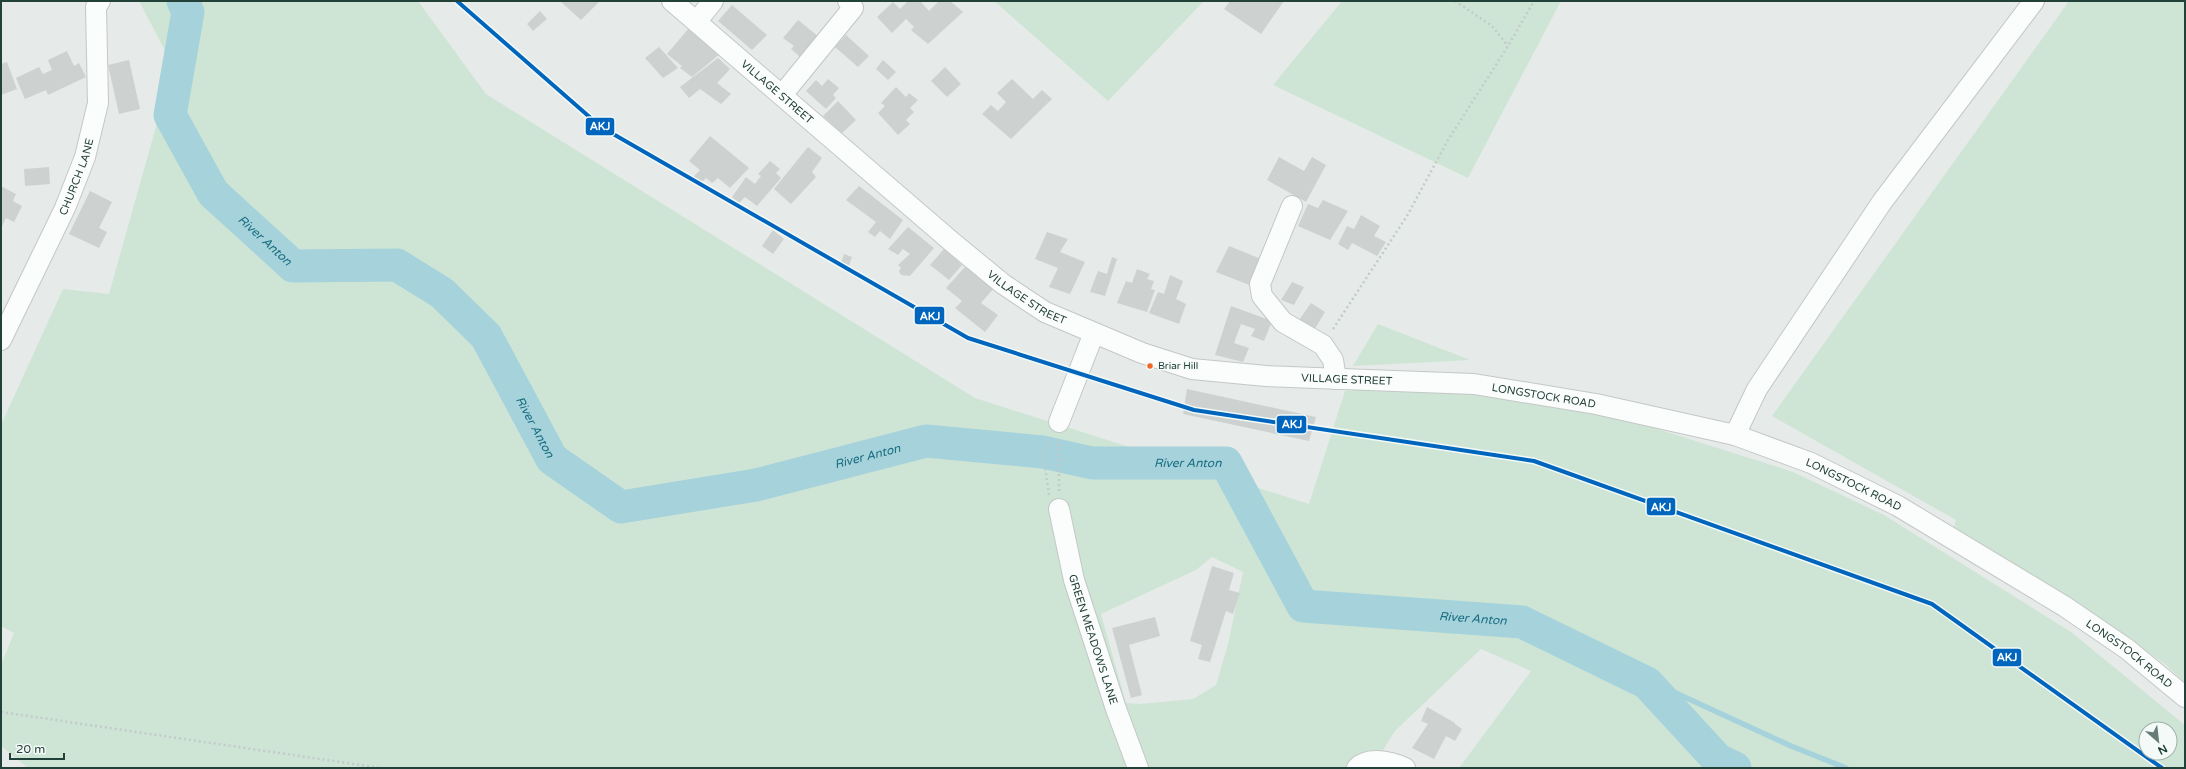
<svg xmlns="http://www.w3.org/2000/svg" width="2186" height="769" font-family="'Varela Round',sans-serif">
<rect width="100%" height="100%" fill="#e6ebe9"/>
<g fill="#cee5d6" fill-rule="evenodd">
<path d="M139 1H418L486 94 975 398 1309 504 1345 391 1401 386 1565 405 1645 425 1793 472 1884 515 2071 632 2185 725V768H1459L1531 671 1481 649 1395 731 1372 768H28L1 746V665L14 633 1 626V425L63 289 109 294 173 66ZM1212 557 1243 572 1228 644 1216 685 1193 699 1140 704 1126 703 1101 614 1196 570ZM2146 729H2170V753H2146Z"/>
<polygon points="994,1 1204,1 1108,101"/>
<polygon points="1342,1 1561,1 1468,178 1273,85"/>
<polygon points="2069,1 2185,1 2185,683 2166,665 2103,620 1953,529 1956,520 1772,416"/>
<polygon points="1378,324 1470,360 1353,366"/>
</g>
<g fill="none" stroke-linecap="round" stroke-linejoin="round">
<polyline stroke="#a5d2db" stroke-width="5.5" points="1522,622 1791,746 1846,768"/>
<path stroke="#a5d2db" stroke-width="33" id="s1" d="M183 1 188 12 170 115 213 193 293 266 397 265 442 293 486 336 552 459 621 507 756 485 926 441 1043 452 1092 463H1226L1303 606 1522 622 1647 683 1718 760 1735 768"/>
</g>
<g fill="#cdd2d0">
<polygon points="560,1 600,1 581,20"/>
<polygon points="908,1 920,1 929,11 939,1 950,1 963,12 928,44 911,30 914,27 906,19 892,33 877,17 893,2 900,9"/>
<polygon points="1230,1 1284,1 1261,34 1224,9"/>
<polygon points="732,5 767,35 752,50 718,21"/>
<polygon points="540,11 547,19 533,31 527,24"/>
<polygon points="798,20 819,37 806,62 791,49 794,46 783,38"/>
<polygon points="689,28 721,53 692,77 680,68 682,66 667,54"/>
<polygon points="846,35 869,56 858,67 835,47"/>
<polygon points="659,47 678,68 663,78 645,58"/>
<polygon points="67,51 74,66 79,63 86,77 48,95 46,90 25,99 16,78 39,67 43,74 52,70 48,60"/>
<polygon points="718,58 730,69 717,83 731,94 721,104 700,89 689,98 680,87"/>
<polygon points="129,60 140,109 119,114 108,65"/>
<polygon points="883,60 896,72 888,80 876,69"/>
<polygon points="7,62 17,89 1,95 1,64"/>
<polygon points="945,67 961,84 947,97 931,81"/>
<polygon points="828,79 839,88 833,95 836,98 826,109 806,91 816,80 822,86"/>
<polygon points="1012,79 1033,99 1042,90 1052,99 1011,139 982,114 991,105 998,111 1006,102 997,93"/>
<polygon points="896,87 906,97 909,93 918,100 910,108 914,112 906,120 910,124 898,135 878,113 885,106 881,103"/>
<polygon points="838,101 856,120 842,133 823,116"/>
<polygon points="710,136 749,168 730,188 718,178 712,183 706,178 699,185 692,178 700,170 689,161"/>
<polygon points="808,147 822,158 812,172 816,177 791,204 774,189"/>
<polygon points="1279,157 1304,171 1312,157 1326,165 1306,202 1267,180"/>
<polygon points="770,161 780,169 776,173 781,178 757,206 745,197 739,203 732,197 746,177 755,184 761,176 758,174"/>
<polygon points="49,167 50,184 25,186 24,169"/>
<polygon points="1,186 16,194 13,201 22,206 14,222 6,218 1,228"/>
<polygon points="859,186 903,220 890,239 880,231 875,237 868,232 876,222 846,200"/>
<polygon points="90,191 112,202 99,228 107,232 99,248 69,234"/>
<polygon points="1323,200 1348,211 1330,240 1298,226 1308,204 1318,208"/>
<polygon points="1361,215 1380,226 1374,236 1386,242 1377,256 1352,243 1348,250 1338,244 1347,226 1354,229"/>
<polygon points="908,227 934,248 910,276 901,275 899,271 901,268 898,265 910,254 903,249 898,255 888,249"/>
<polygon points="773,230 784,239 773,254 762,246"/>
<polygon points="1047,232 1068,239 1060,252 1085,262 1070,294 1049,287 1058,268 1035,259"/>
<polygon points="1229,246 1266,261 1252,286 1216,272"/>
<polygon points="944,249 962,265 949,280 930,265"/>
<polygon points="844,254 852,257 849,266 841,263"/>
<polygon points="1112,257 1117,259 1105,296 1090,292 1098,271 1107,274"/>
<polygon points="965,267 994,288 981,303 998,315 985,332 955,308 962,301 946,288"/>
<polygon points="1137,269 1150,274 1147,279 1154,281 1151,289 1155,290 1147,312 1117,303 1126,281 1132,283"/>
<polygon points="1170,275 1183,281 1176,299 1186,304 1179,324 1149,313 1158,292 1164,294"/>
<polygon points="1292,282 1304,287 1294,305 1281,300"/>
<polygon points="1311,303 1325,312 1313,332 1297,323"/>
<polygon points="1231,306 1272,321 1264,341 1251,336 1255,329 1241,324 1234,343 1249,348 1243,362 1215,355"/>
<polygon points="1187,389 1316,417 1309,441 1183,414"/>
<polygon points="1212,566 1234,573 1229,590 1240,593 1233,614 1226,611 1210,662 1198,659 1202,645 1190,641"/>
<polygon points="1155,617 1160,636 1129,645 1142,695 1131,698 1112,628"/>
<polygon points="1427,707 1455,723 1455,724 1462,729 1455,741 1446,736 1434,759 1412,748 1428,724 1421,721"/>
</g>
<g fill="none" stroke-linecap="round" stroke-linejoin="round">
<defs>
<g id="minor">
<path id="s2" d="M672 1 952 242 1003 284 1045 312 1142 353 1192 369 1266 376 1474 384 1596 404 1735 435 1811 463 1898 506 2064 606 2127 649 2185 697"/>
<polyline points="697,21 713,1"/>
<polyline points="782,95 853,8 848,1"/>
<polyline points="1292,206 1260,284 1262,296 1283,322 1323,345 1333,360 1336,379"/>
<path id="s3" d="M1 340 65 208 85 157 98 103 96 7 100 1"/>
<polyline points="1059,422 1094,333"/>
<polyline points="1735,435 1757,389 1882,202 2034,1"/>
<path id="s4" d="M1059 509 1074 580 1116 709 1138 768"/>
<path d="M1357 768C1369 756 1392 762 1405 768"/>
</g>
</defs>
<use href="#minor" stroke="#c3c8c6" stroke-width="22"/>
<g stroke="#c2cbc9" stroke-width="2.5" stroke-dasharray="2 3" stroke-linecap="butt">
<polyline points="1455,1 1492,26 1508,46"/>
<polyline points="1333,329 1407,216 1448,140 1508,46 1534,1"/>
<polyline points="1059,491 1059,440"/>
<polyline points="1049,495 1043,452 1051,438"/>
<polyline points="1,712 381,768"/>
</g>
<use href="#minor" stroke="#fbfcfc" stroke-width="20"/>
<defs>
<polyline id="rail-1" points="457,1 601,127 968,338 1194,410 1534,461 1932,604 2162,768"/>
</defs>
<use href="#rail-1" stroke="#f4faf7" stroke-width="7"/>
<use href="#rail-1" stroke="#0065bd" stroke-width="4"/>
</g>
<circle fill="#f26522" stroke="#f4faf7" stroke-width="1.5" cx="1150" cy="366" r="3.5"/>
<g text-anchor="middle" dominant-baseline="central" stroke-width="3" stroke-linejoin="round" paint-order="stroke">
<g font-size="10" fill="#224139" stroke="#f4faf7" text-anchor="start">
<text x="1158" y="366">Briar Hill</text>
</g>
<g font-size="11" fill="#224139" stroke="#f4faf7">
<text stroke="none"><textPath href="#s2" startOffset="139">VILLAGE STREET</textPath></text>
<text stroke="none"><textPath href="#s3" startOffset="180">CHURCH LANE</textPath></text>
<text stroke="none"><textPath href="#s2" startOffset="463">VILLAGE STREET</textPath></text>
<text stroke="none"><textPath href="#s2" startOffset="799">VILLAGE STREET</textPath></text>
<text stroke="none"><textPath href="#s2" startOffset="997">LONGSTOCK ROAD</textPath></text>
<text stroke="none"><textPath href="#s2" startOffset="1321">LONGSTOCK ROAD</textPath></text>
<text stroke="none"><textPath href="#s4" startOffset="135">GREEN MEADOWS LANE</textPath></text>
<text stroke="none"><textPath href="#s2" startOffset="1645">LONGSTOCK ROAD</textPath></text>
</g>
<g font-size="12" font-style="italic" fill="#186d80" stroke="#f4faf7">
<text stroke="none"><textPath href="#s1" startOffset="276">River Anton</textPath></text>
<text stroke="none"><textPath href="#s1" startOffset="636">River Anton</textPath></text>
<text stroke="none"><textPath href="#s1" startOffset="1008">River Anton</textPath></text>
<text stroke="none"><textPath href="#s1" startOffset="1332">River Anton</textPath></text>
<text stroke="none"><textPath href="#s1" startOffset="1703">River Anton</textPath></text>
</g>
</g>
<g stroke="#f4faf7" stroke-width="1.5">
<rect x="585" y="117" width="30" height="19" rx="4" fill="#0065bd"/>
<rect x="914" y="306" width="31" height="19" rx="4" fill="#0065bd"/>
<rect x="1276" y="415" width="31" height="19" rx="4" fill="#0065bd"/>
<rect x="1646" y="497" width="30" height="19" rx="4" fill="#0065bd"/>
<rect x="1992" y="648" width="30" height="19" rx="4" fill="#0065bd"/>
</g>
<g font-size="11" text-anchor="middle" font-weight="bold" fill="#fff">
<text x="600" y="130">AKJ</text>
<text x="930" y="320">AKJ</text>
<text x="1292" y="428">AKJ</text>
<text x="1661" y="511">AKJ</text>
<text x="2007" y="661">AKJ</text>
</g>
<rect width="2186" height="769" fill="none" stroke="#224139" stroke-width="4"/>
<g transform="translate(2158 741) rotate(152)"><circle r="19" fill="#f4faf7" stroke="#a0b0ab"/>
<path d="M0-3L7 15L0 10L-7 15Z" fill="#677c77"/>
<text y="-6" font-size="11" font-weight="bold" text-anchor="middle" fill="#224139">N</text>
</g>
<path d="M10 753v6h54v-6" fill="none" stroke="#224139" stroke-width="2"/>
<text x="16" y="753" font-size="12" fill="#224139" stroke="#f4faf7" stroke-width="3" paint-order="stroke">20 m</text>
</svg>
